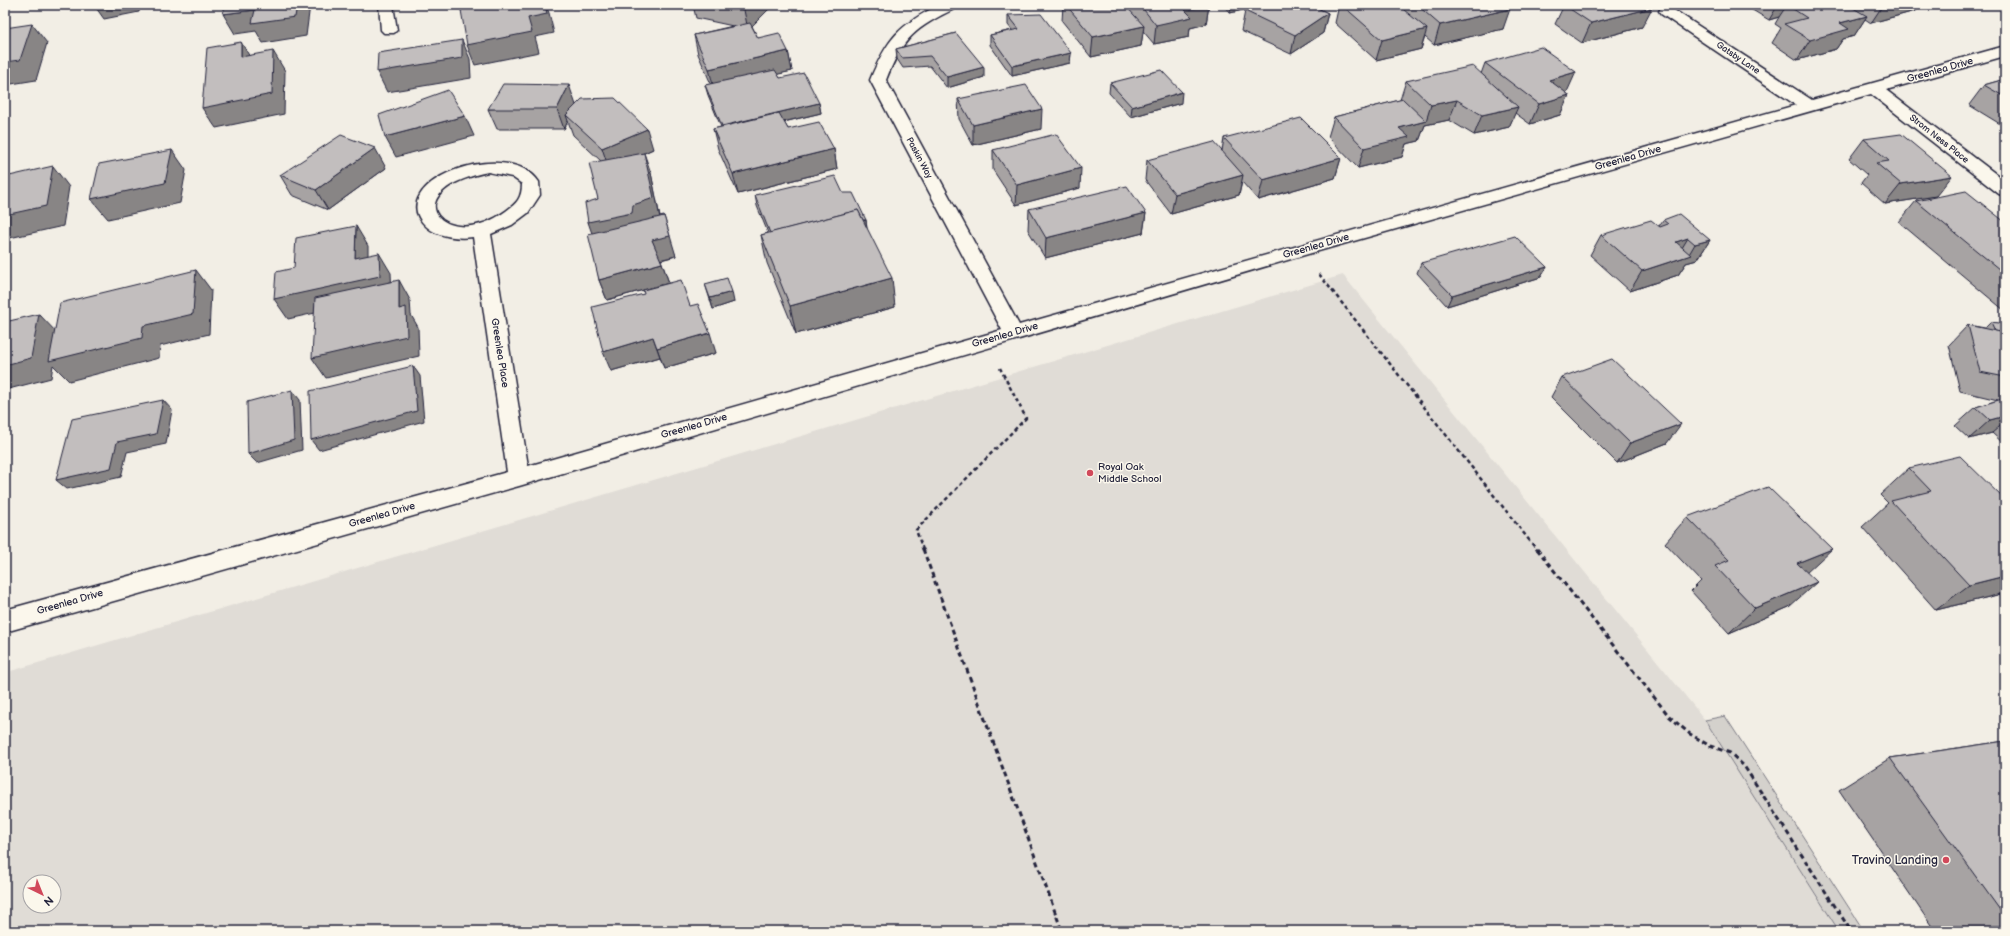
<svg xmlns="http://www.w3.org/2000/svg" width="2010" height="936" font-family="'Balsamiq Sans',sans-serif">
<rect width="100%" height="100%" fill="#f2eee5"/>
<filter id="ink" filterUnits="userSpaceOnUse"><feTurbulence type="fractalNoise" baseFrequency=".025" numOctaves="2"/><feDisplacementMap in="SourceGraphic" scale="8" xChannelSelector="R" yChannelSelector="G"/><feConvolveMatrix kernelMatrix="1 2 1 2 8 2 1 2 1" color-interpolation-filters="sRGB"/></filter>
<g filter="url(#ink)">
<path fill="#e0dcd6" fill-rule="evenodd" d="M1343 275 1705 720 1839 931H5V711L11 671ZM30 882H54V906H30Z"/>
<polygon fill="#d4d1cc" stroke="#7b7a84" points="1725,716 1864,931 1839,931 1705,720"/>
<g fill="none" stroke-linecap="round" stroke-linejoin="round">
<defs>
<g id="street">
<polygon points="379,5 393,5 397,30 394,33 384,33 381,30"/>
<path d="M939 5H958L956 8C915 28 903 37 886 80L1019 325 1796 105 1661 14 1659 11 1661 8H1671L1812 100 2005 46V56L1886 90 2005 181V196L1999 194 1871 94 1308 254 519 486 5 632V610L507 472 473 237C459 239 438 237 427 227 379 184 508 135 539 182L540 195 528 213 512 225 491 234 528 466 1002 330 870 80C887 39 899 25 939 5ZM488 172 512 177 522 184C522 198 517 203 506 211 448 255 389 193 488 172Z"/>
</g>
</defs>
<use href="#street" stroke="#22223b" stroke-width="3"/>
<g stroke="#22223b" stroke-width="2.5" stroke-dasharray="4 3" stroke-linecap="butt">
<polyline points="1319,274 1537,550"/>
<polyline points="923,550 916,530 1026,418 1000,368"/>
</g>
<g stroke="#22223b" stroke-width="3" stroke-dasharray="5 3.5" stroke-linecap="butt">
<polyline points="923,549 1062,931"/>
<polyline points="1537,549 1669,716 1690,734 1710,746 1730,753 1744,766 1851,931"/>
</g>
<use href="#street" fill="#fbf7ec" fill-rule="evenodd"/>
</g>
<g fill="#a7a3a3" stroke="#22223b">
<polygon points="693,5 773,5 752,26 758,38 788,51 792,71 777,74 780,78 819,103 821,113 784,122 788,129 834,149 837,169 738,194 718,149 713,129 721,127 708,95 705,85 711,84 698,54 694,35 733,26 696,18"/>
<polygon points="1063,5 1125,5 1126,6 1126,5 1209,5 1206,24 1190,28 1189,37 1154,44 1143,31 1141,46 1091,57 1062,21"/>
<polygon points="1223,5 1321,5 1320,9 1328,13 1323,33 1291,54 1241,31 1245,11 1250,8 1230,13"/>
<polygon points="1339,5 1504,5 1503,29 1434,45 1425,37 1421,49 1376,60 1335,23"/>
<polygon points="1564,5 1642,27 1582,43 1555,24"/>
<polygon points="1744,5 1919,5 1915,11 1871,23 1865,19 1854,36 1843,39 1836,49 1797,60 1772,43 1781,28 1775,24 1779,17 1769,20"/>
<polygon points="1008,15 1071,53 1070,63 1012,76 990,45 990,35 1012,30 1008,25"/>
<polygon points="956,33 984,77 947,88 930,66 903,68 897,59 896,49"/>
<polygon points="1485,63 1567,92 1565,92 1569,95 1560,115 1530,124 1515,113 1509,127 1474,135 1449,120 1425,125 1419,141 1406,144 1402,157 1358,168 1328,137 1334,117 1400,100 1406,81 1481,74"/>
<polygon points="2005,79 2005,127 1969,105 1984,85"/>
<polygon points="1110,83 1181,103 1131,117 1109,93"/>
<polygon points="958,99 1041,129 973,145 959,119"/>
<polygon points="576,105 575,106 653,149 642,154 651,173 660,217 676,256 661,260 669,283 607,300 599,280 592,233 598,199 601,161 573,135 568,121 564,129 497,129 488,109"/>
<polygon points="1224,138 1341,158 1335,178 1258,200 1242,182 1239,195 1171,214 1145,180 1147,160 1222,151"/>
<polygon points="1864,139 1936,196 1885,204 1861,183 1867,175 1849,159"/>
<polygon points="993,150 1080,188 1016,205 993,170"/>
<polygon points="386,168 328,210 292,195 280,175"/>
<polygon points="843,193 866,220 867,229 895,307 796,334 767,263 761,235 768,233 757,206 755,195"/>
<polygon points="1916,201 2005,222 2005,311 1899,222"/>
<polygon points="1029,209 1146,213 1143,233 1045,258 1028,230"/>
<polygon points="1663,220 1710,240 1697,260 1686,263 1678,275 1630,291 1590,255 1601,235 1659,226"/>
<polygon points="1421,263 1547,267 1541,277 1447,306 1417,273"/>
<polygon points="705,284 734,302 713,309"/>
<polygon points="690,306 716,353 664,368 660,357 611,371"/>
<polygon points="1991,322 2005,324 2005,445 1992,433 1969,439 1955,426 1976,407 1998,400 1960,391 1949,345 1968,325 1985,328"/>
<polygon points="1562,377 1667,443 1617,463 1551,397"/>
<polygon points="1909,468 2005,500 2005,593 1936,610 1862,527 1888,503 1880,495"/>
<polygon points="1687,517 1807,572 1789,607 1729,633 1691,591 1701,581 1665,543"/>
<polygon points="2005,741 2005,931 1935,931 1839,790 1890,758"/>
</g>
<g fill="#888585" stroke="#22223b">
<polygon points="94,5 140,5 139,12 104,19"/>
<polygon points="297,5 310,5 306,36 263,43 256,31 235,34 223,14 255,10"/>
<polygon points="545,5 546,5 549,13 554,33 535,37 539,52 475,65 467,45 528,18"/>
<polygon points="749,5 773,5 748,30 744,10"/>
<polygon points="1209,5 1206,24 1190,28 1189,37 1154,44 1156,25 1185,10"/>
<polygon points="1232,5 1265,5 1230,13"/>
<polygon points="1310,5 1321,5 1319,16"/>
<polygon points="1778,5 1787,5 1779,17 1769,20"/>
<polygon points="1883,5 1919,5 1915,11 1871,23"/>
<polygon points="1652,8 1642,27 1582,43 1591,23"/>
<polygon points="1510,9 1503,29 1434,45 1440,25"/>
<polygon points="1328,13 1323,33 1291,54 1295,35"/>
<polygon points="1867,16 1854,36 1843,39 1836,49 1797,60 1810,40 1840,23"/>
<polygon points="32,24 47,43 36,80 5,85 5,62"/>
<polygon points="1144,26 1141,46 1091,57 1093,37"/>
<polygon points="1427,29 1421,49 1376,60 1382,40"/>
<polygon points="462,40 470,59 471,78 387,92 377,72"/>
<polygon points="241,42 253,62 241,57"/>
<polygon points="273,51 285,71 284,114 216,128 202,108"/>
<polygon points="788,51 792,71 714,89 709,69"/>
<polygon points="1071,53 1070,63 1012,76 1012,66"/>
<polygon points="984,67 984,77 947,88 947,77"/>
<polygon points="1576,72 1567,92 1540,100 1549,80"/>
<polygon points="569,85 576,105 569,118 566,115 568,121 564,129 557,109"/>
<polygon points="1182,92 1181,103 1131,117 1132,107"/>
<polygon points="1569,95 1560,115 1530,124 1539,104"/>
<polygon points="1457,100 1449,120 1425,125 1419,141 1406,144 1402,157 1358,168 1364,148 1399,128 1426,121 1431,105"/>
<polygon points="819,103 821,113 724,136 722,126"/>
<polygon points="1518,107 1509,127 1474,135 1482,115"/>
<polygon points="1042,109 1041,129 973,145 973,125"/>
<polygon points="465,116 474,136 396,157 385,137"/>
<polygon points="647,129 653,149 609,169 602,148"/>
<polygon points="375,148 386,168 328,210 316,190"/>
<polygon points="834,149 837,169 738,194 733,174"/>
<polygon points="172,150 186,170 180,203 108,219 91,199"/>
<polygon points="644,153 651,173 660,218 595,242 588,222 633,205"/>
<polygon points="1341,158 1335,178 1258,200 1263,180"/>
<polygon points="53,166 69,187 63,226 5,239 5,215"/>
<polygon points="1081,168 1080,188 1016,205 1017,185"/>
<polygon points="1243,175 1239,195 1171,214 1175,194"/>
<polygon points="1952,176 1936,196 1885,204 1901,184"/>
<polygon points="1146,213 1143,233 1045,258 1046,238"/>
<polygon points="664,216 676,256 659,260 652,240"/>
<polygon points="866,220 867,230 774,243"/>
<polygon points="356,226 368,246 368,278 355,258"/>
<polygon points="1688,238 1676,258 1676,242"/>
<polygon points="1710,240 1697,260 1686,263 1678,275 1630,291 1642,271 1688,256 1695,244"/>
<polygon points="379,253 391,273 392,296 288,319 274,299"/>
<polygon points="662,263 669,283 607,300 599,280"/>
<polygon points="1547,267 1541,277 1447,306 1452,295"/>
<polygon points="196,270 211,290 209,334 160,346 159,358 69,381 53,365 51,378 5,390 5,365 39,314 58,334"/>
<polygon points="892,278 895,307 796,334 790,306"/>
<polygon points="399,280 410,300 411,315 418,327 419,356 326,378 312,358 399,309"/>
<polygon points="732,292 734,302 713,309 710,298"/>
<polygon points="710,333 716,353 664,368 657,348"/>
<polygon points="653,337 660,357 611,371 603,352"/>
<polygon points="413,366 420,376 424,421 319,450 311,440"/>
<polygon points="292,390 300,400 302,450 257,463 248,454"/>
<polygon points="163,400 172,410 166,444 127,452 121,477 67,489 56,480 117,442"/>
<polygon points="2005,416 2005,422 1992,433 1969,439 1990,420"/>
<polygon points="1681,424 1667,443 1617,463 1630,443"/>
<polygon points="1832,549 1805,574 1797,563"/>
<polygon points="2005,576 2005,593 1936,610 1969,585"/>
<polygon points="1817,582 1789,607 1729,633 1755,608"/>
</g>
<g fill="#c2bebe" stroke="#22223b">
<polygon points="225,5 297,5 295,17 252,23 255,10 223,14"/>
<polygon points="484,5 545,5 547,14 528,18 532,32 467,45 461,10"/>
<polygon points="721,5 749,5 744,10"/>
<polygon points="1066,5 1125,5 1144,26 1093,37"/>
<polygon points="1140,5 1208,5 1185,10 1192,17 1156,25"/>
<polygon points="1255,5 1311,5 1328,13 1295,35 1245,11"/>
<polygon points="1342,5 1398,5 1427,29 1382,40"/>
<polygon points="1417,5 1504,5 1510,9 1440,25"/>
<polygon points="1564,5 1648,5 1652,8 1591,23"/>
<polygon points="1787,5 1848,5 1867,16 1840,23 1849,29 1810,40 1784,24 1807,18"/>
<polygon points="1041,14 1071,53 1012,66 990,35 1019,29 1008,15"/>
<polygon points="750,23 758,38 779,33 788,51 709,69 694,35"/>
<polygon points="32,24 20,60 5,62 5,28"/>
<polygon points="956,33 984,67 947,77 930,56 902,58 896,49"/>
<polygon points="462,40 462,58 377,72 378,53"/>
<polygon points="241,42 241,57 273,51 272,94 202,108 207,48"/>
<polygon points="1541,47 1576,72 1549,80 1569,95 1539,104 1485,63"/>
<polygon points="1473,66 1518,107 1482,115 1457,100 1431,105 1406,81"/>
<polygon points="775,70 780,78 804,73 819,103 722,126 705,85"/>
<polygon points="1161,70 1182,92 1132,107 1110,83"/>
<polygon points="2005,79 2005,97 1984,85"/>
<polygon points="503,84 569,85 557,109 488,109"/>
<polygon points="1026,85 1042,109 973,125 958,99"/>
<polygon points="448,90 465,116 385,137 379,115"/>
<polygon points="615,98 647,129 602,148 566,115 582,99"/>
<polygon points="1403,99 1426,121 1399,128 1409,137 1364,148 1334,117"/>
<polygon points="779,113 788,129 819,122 834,149 733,174 713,129"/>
<polygon points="1301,118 1341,158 1263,180 1224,138"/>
<polygon points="1056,134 1081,168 1017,185 993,150"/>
<polygon points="1901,134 1952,176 1901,184 1876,163 1889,161 1864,139"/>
<polygon points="341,135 375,148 316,190 280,175"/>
<polygon points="1214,142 1243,175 1175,194 1147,160"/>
<polygon points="172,150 165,183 91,199 99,164"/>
<polygon points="644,153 654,198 633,205 632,213 588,222 585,203 598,199 589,163"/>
<polygon points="53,166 46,206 5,215 5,177"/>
<polygon points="835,176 843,193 853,193 866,220 863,220 858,210 770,233 755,195"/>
<polygon points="1127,186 1146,213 1046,238 1029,209"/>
<polygon points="1966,191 2005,222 2005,274 1916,201"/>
<polygon points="858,210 892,278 790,306 761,235"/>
<polygon points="1679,214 1710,240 1695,244 1688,238 1676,242 1691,255 1642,271 1601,235 1651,220 1660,227 1668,224 1663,220"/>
<polygon points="664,216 670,236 652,240 662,263 599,280 588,234"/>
<polygon points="356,226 355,258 379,253 380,276 274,299 276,272 294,268 296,238"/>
<polygon points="1515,236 1547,267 1452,295 1421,263"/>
<polygon points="196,270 193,314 143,326 142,338 49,361 60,303"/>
<polygon points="727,278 732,292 710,298 705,284"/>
<polygon points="399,280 399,309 406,307 407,336 312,358 315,298"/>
<polygon points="681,280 690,306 698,304 710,333 657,348 653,337 603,352 592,307 644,294 643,290"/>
<polygon points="39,314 31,358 5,365 5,322"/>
<polygon points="1991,322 2005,324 2005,334 2005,333 1995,331"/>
<polygon points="1968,325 2005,333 2005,377 1980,372"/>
<polygon points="1612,359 1681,424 1630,443 1562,377"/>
<polygon points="413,366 417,411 311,440 310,391"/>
<polygon points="292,390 294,440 248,454 247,402"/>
<polygon points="2005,398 2005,416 1990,420 1976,407"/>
<polygon points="163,400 156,434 117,442 111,468 56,480 72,419"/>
<polygon points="1960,456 2005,500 2005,576 1969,585 1891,501 1931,491 1909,468"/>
<polygon points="1768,487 1832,549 1797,563 1817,582 1755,608 1715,566 1729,560 1687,517"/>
<polygon points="2005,741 2005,917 1890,758"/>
</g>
</g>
<g fill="#d1495b" stroke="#fbf7ec" stroke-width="1.5">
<circle cx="1090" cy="473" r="4"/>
<circle cx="1946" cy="860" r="4"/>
</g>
<g text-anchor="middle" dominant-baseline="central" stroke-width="3" stroke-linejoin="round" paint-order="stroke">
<g font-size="9" fill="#22223b" stroke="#fbf7ec">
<text transform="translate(1738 58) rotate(34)">Gatsby Lane</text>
<text transform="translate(1939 139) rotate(38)">Strom Ness Place</text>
<text transform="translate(919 158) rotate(62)">Paskin Way</text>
</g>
<g font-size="10" fill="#22223b" stroke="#fbf7ec">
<text transform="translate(1940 70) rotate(-16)">Greenlea Drive</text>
<text transform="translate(1628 158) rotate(-16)">Greenlea Drive</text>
<text transform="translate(1316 246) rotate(-16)">Greenlea Drive</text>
<text transform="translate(1005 335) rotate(-16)">Greenlea Drive</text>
<text transform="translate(500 353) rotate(81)">Greenlea Place</text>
<text transform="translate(694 426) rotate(-16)">Greenlea Drive</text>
<text transform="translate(382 515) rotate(-16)">Greenlea Drive</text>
<text transform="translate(70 602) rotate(-16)">Greenlea Drive</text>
</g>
<g font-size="10" fill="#22223b" stroke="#fbf7ec" text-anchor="start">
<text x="1098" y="467">Royal Oak<tspan x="1098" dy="12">Middle School</tspan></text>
</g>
<g font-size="12" fill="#22223b" stroke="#fbf7ec" text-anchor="end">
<text x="1938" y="860">Travino Landing</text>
</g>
</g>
<rect width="2010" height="936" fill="none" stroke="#fbf7ec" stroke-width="20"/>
<rect x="10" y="10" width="1990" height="916" fill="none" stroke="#22223b" stroke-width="1.5" filter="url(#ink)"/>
<g transform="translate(42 894) rotate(137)"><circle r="19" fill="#fbf7ec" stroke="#a4a2a5"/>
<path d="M0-3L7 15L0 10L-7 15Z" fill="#d1495b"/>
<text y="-6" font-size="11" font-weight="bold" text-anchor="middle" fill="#22223b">N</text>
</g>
</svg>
